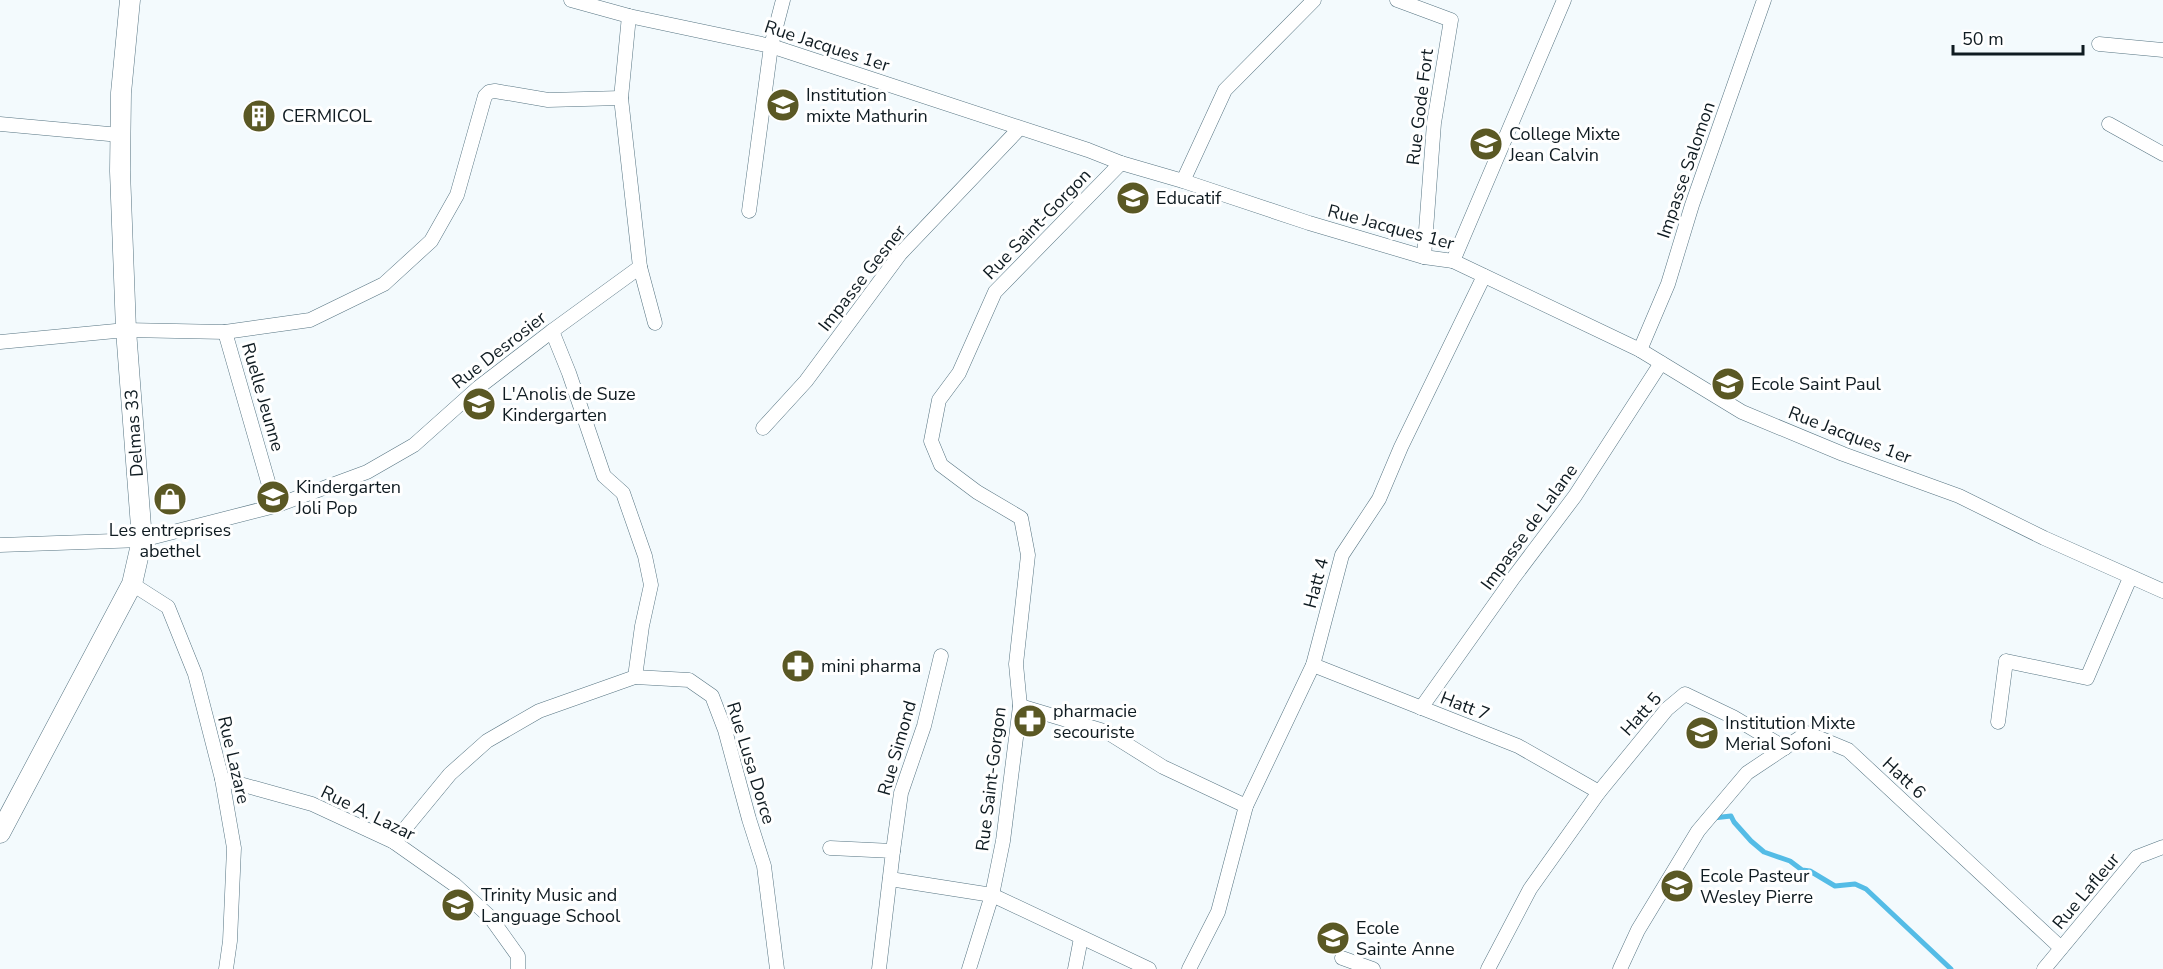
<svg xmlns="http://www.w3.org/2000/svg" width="2163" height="969" font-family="'Nunito Sans',sans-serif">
<rect width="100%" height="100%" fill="#f3fafd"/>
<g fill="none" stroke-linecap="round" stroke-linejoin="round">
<polyline stroke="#54bce6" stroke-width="5" points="1713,818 1731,816 1734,822 1751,841 1764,852 1790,861 1802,870 1810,871 1835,886 1855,884 1866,889 1951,969"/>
<defs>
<g id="street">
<polyline points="571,0 629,16 771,46 1088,150 1121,163 1183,181 1309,223 1424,257 1453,261 1640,350 1742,412 1843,454 1959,496 2044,538 2163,591"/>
<polyline points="1397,0 1451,20 1434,123 1424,257"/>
<polyline points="2099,44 2163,50"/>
<polyline points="0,124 120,135"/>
<polyline points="2109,124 2163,154"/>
<polyline points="1183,181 1225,90 1314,0"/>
<polyline points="749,211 771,46 783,0"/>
<polyline points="1453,261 1564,0"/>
<polyline points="640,267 655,323"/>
<polyline points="552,331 569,373 604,476 623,493 645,556 651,585 642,626 635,677"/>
<polyline points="225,332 275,506"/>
<polyline points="0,342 126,330 225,332 310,320 384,284 431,241 457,195 485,96 489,92 495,91 548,100 621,98"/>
<polyline points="1640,350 1668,284 1692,205 1764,0"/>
<polyline points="763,428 806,381 900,254 1019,129"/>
<polyline points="0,545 142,540 275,506 367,472 414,445 479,387 552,331 640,267 621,98 629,16"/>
<polyline points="132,584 168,607 195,674 222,779 234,848 230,941 226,969"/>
<polyline points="1313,665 1518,746 1599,792"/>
<polyline points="1020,706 1107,732 1163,767 1246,806"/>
<polyline points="1421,708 1514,577 1575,496 1661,363"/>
<polyline points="1998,722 2006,661 2087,678 2130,578"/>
<polyline points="222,779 312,804 394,842 455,885 490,917 518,956 518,969"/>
<polyline points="394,842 450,774 487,741 539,711 635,677 689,680 712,696 725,730 749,819 764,866 777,969"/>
<polyline points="830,848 893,851 879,969"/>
<polyline points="893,851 901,793 924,726 941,656"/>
<polyline points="890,879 992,895 1149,969"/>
<polyline points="1342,958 1373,969"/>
<polyline points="969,969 992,895 1003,841 1020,706 1016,664 1028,555 1021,518 977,492 941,465 931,441 939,400 959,373 995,292 1121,163"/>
<polyline points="1075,969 1081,938"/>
<polyline points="1189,969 1218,912 1246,806 1313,665 1342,555 1379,499 1401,447 1484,276"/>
<polyline points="1488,969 1530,889 1599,792 1667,709 1685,694 1733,717 1785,748"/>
<polyline points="1620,969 1638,930 1698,831 1747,773 1807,733 1848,750 2061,948"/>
<polyline points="2044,969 2137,857 2163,847"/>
</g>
<polyline id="secondary" points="0,833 132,584 142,540 126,330 120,171 121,93 130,0"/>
</defs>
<use href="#street" stroke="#567482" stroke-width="15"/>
<use href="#secondary" stroke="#567482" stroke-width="21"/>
<use href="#street" stroke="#fff" stroke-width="14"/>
<use href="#secondary" stroke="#fff" stroke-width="20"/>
</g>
<defs>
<symbol id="school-disc" viewBox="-11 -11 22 22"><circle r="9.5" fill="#5a5824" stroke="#fff"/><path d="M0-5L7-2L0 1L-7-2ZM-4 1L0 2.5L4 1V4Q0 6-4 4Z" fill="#fff"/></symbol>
<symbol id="building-disc" viewBox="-11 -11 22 22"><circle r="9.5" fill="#5a5824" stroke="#fff"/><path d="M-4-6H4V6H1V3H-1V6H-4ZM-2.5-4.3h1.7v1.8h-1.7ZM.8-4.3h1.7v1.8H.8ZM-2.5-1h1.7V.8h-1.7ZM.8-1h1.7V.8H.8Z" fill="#fff"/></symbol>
<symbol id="shop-disc" viewBox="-11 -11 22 22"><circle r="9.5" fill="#5a5824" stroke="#fff"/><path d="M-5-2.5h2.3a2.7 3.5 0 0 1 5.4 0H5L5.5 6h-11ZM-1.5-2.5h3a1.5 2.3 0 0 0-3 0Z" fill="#fff"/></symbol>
<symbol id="pharmacy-disc" viewBox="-11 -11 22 22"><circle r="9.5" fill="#5a5824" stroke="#fff"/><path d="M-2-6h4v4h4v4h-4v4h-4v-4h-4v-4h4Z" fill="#fff"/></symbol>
</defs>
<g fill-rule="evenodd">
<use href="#school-disc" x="764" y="86" width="38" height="38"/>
<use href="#building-disc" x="240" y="97" width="38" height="38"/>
<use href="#school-disc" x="1467" y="125" width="38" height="38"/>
<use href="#school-disc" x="1114" y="179" width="38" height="38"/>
<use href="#school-disc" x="1709" y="365" width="38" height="38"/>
<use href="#school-disc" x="460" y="385" width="38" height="38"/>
<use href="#school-disc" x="254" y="478" width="38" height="38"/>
<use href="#shop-disc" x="151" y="480" width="38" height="38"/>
<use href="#pharmacy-disc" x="779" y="647" width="38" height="38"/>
<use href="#pharmacy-disc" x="1011" y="702" width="38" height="38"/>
<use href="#school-disc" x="1683" y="714" width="38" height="38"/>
<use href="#school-disc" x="1658" y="867" width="38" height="38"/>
<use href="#school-disc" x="439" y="886" width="38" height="38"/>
<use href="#school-disc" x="1314" y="919" width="38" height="38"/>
</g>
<g text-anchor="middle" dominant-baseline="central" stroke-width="6" stroke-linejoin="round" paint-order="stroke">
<g font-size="18" fill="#0f1b21" stroke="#fff">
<text transform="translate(827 46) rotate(18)">Rue Jacques 1er</text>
<text transform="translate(1420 107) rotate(-83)">Rue Gode Fort</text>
<text transform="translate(1686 170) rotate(-71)">Impasse Salomon</text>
<text transform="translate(1037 224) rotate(-46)">Rue Saint-Gorgon</text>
<text transform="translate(1391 227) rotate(15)">Rue Jacques 1er</text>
<text transform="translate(862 278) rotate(-52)">Impasse Gesner</text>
<text transform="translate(499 350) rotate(-38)">Rue Desrosier</text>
<text transform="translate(263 397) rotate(74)">Ruelle Jeunne</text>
<text transform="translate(134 433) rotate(-94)">Delmas 33</text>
<text transform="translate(1850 435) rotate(21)">Rue Jacques 1er</text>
<text transform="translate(1529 527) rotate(-54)">Impasse de Lalane</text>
<text transform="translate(1316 583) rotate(-75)">Hatt 4</text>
<text transform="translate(1465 706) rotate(21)">Hatt 7</text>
<text transform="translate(1641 714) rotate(-48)">Hatt 5</text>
<text transform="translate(897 748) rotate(-74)">Rue Simond</text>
<text transform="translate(234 760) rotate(77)">Rue Lazare</text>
<text transform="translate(751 763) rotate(73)">Rue Lusa Dorce</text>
<text transform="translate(1904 778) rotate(43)">Hatt 6</text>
<text transform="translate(991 779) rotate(-83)">Rue Saint-Gorgon</text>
<text transform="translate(368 813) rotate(26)">Rue A. Lazar</text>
<text transform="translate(2086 891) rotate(-50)">Rue Lafleur</text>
</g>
<g font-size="18" fill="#0f1b21" stroke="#fff" text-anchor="start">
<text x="806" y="95">Institution<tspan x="806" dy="21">mixte Mathurin</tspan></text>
<text x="282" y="116">CERMICOL</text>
<text x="1509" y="134">College Mixte<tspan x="1509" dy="21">Jean Calvin</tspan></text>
<text x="1156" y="198">Educatif</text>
<text x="1751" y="384">Ecole Saint Paul</text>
<text x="502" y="394">L'Anolis de Suze<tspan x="502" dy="21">Kindergarten</tspan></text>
<text x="296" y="487">Kindergarten<tspan x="296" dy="21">Joli Pop</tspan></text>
<text x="170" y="530" text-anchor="middle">Les entreprises<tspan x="170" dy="21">abethel</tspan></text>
<text x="821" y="666">mini pharma</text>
<text x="1053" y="711">pharmacie<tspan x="1053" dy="21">secouriste</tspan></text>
<text x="1725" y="723">Institution Mixte<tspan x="1725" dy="21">Merial Sofoni</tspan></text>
<text x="1700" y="876">Ecole Pasteur<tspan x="1700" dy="21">Wesley Pierre</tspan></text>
<text x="481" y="895">Trinity Music and<tspan x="481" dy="21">Language School</tspan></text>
<text x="1356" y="928">Ecole<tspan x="1356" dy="21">Sainte Anne</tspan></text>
</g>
</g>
<path d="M1953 45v9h130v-9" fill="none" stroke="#0f1b21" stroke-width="3"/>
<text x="1962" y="45" font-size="18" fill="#0f1b21" stroke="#ffffff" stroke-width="4.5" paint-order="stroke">50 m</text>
</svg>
